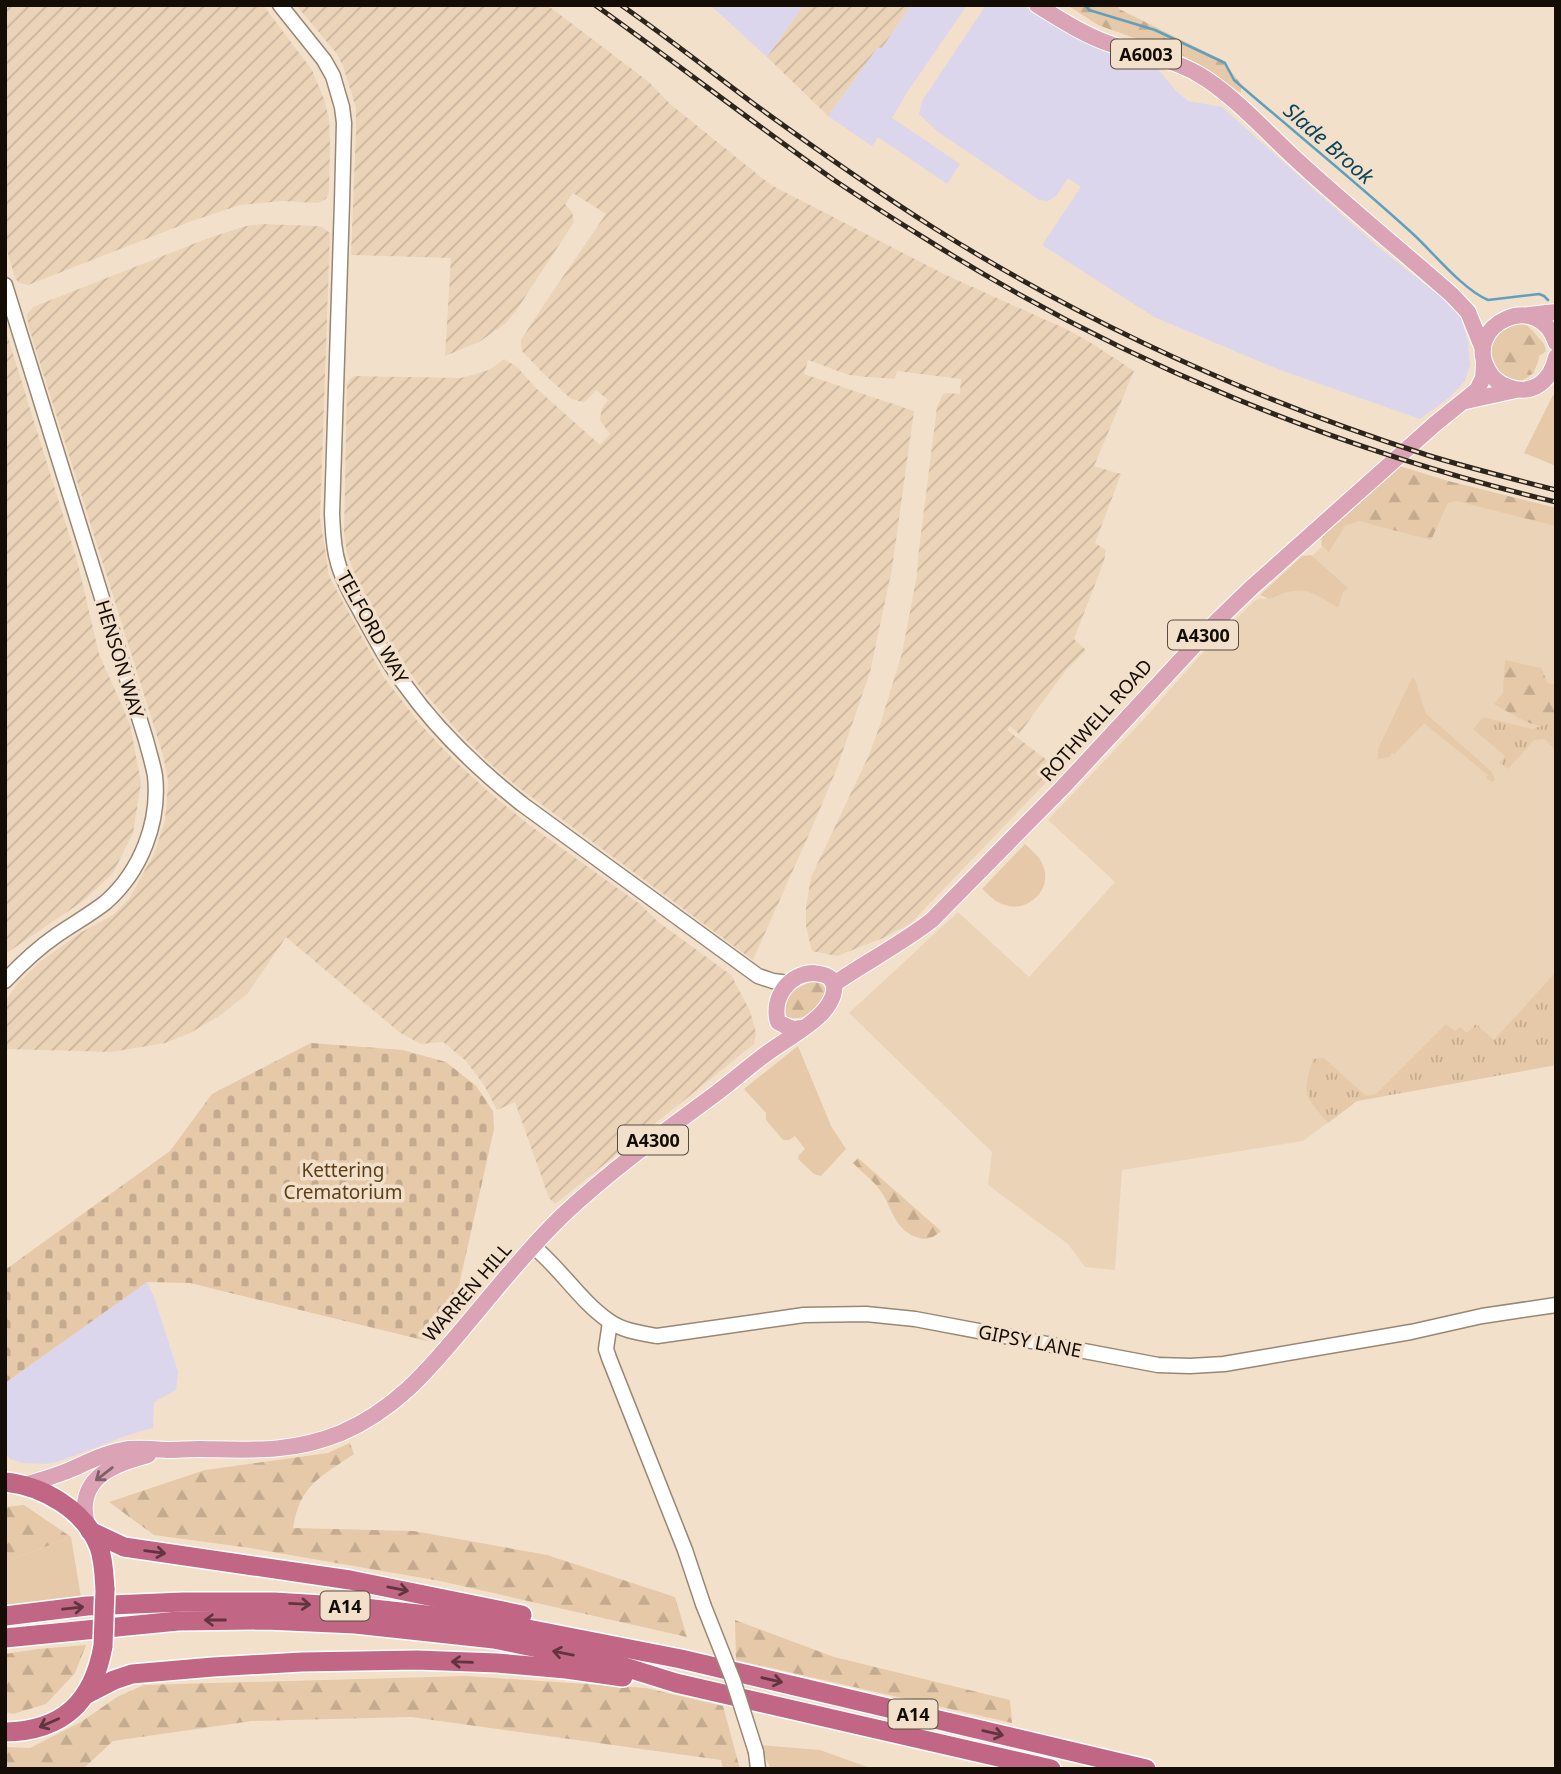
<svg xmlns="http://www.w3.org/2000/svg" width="1561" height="1774" font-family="'Noto Sans',sans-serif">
<defs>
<pattern id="industrial-furrows" width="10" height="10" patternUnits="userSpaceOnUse" patternTransform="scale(1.75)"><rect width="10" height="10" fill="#ebd3b8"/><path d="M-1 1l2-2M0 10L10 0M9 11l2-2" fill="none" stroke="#c9b49d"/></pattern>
<pattern id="forest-firs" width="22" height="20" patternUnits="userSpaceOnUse" patternTransform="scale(1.75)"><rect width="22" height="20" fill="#e5c9a8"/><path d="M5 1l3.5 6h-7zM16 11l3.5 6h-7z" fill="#c4ab8f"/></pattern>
<pattern id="cemetery-stones" width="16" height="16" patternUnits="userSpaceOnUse" patternTransform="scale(1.75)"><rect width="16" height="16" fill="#e5c9a8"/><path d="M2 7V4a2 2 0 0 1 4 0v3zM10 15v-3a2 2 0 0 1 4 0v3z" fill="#c4ab8f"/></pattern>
<pattern id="park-tufts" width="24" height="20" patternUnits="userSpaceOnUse" patternTransform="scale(1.75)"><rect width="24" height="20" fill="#e5c9a8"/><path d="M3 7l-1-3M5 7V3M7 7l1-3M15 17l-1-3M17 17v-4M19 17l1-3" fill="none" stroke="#c4ab8f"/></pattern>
</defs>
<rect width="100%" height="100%" fill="#f3e0cb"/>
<g fill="#dbd6ec">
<polygon points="710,5 804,5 767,57"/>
<polygon points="911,5 967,5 906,94 892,118 960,164 947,184 878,137 872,146 828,116 879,46 882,48"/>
<polygon points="986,5 1022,5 1059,29 1084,42 1103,50 1158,69 1176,91 1188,101 1222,107 1378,247 1442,298 1461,318 1468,342 1470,365 1465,381 1450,397 1420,419 1280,370 1154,317 1042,245 1081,187 1068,178 1056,196 1048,201 1039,200 938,132 919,114 922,101"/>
<polygon points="147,1282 154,1297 178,1372 176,1390 154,1402 153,1428 128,1435 60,1461 45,1464 23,1463 10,1459 5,1451 5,1383"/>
</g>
<g fill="url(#industrial-furrows)">
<polygon points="5,5 263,5 312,70 324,99 329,119 330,144 329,192 326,199 318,203 282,201 240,205 192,221 28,285 19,283 15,278 5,243"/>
<polygon points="296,5 547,5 649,82 670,104 771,185 946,275 1066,329 1088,341 1134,371 1094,466 1121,474 1095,543 1106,550 1104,561 1074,639 1086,650 1066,670 1019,734 1010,726 1007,730 1059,769 910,924 883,938 837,956 812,951 806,927 806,907 811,877 869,755 880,725 902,653 917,575 918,557 937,407 942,396 945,393 960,394 961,379 897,371 895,379 867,377 849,375 808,360 804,374 914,411 892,569 870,672 837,768 814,823 753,960 518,787 494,767 461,735 423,691 394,650 355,576 347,552 344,533 347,384 351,378 355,376 461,378 489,370 504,359 517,367 537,389 600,445 610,434 600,420 602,408 608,400 596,390 587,400 583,402 571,399 542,372 522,351 521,345 521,340 545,303 606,214 573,193 565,204 572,212 574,222 516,311 506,323 479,342 445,356 451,258 351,255 356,129 356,108 343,66 337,54"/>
<polygon points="804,5 911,5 882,48 878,47 828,116 767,57"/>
<polygon points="263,224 315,226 322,227 330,233 320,518 329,576 383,676 419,723 452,758 491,794 528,824 641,905 657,921 731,975 750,1011 756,1033 754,1044 555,1204 549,1198 515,1102 497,1110 484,1085 466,1061 443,1042 421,1044 399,1032 286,937 248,993 221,1015 188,1034 165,1043 112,1052 5,1049 5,1001 19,982 41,961 80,933 113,915 129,899 154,854 165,821 167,798 168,780 163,755 29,328 27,314 33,307 206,239 246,226"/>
<polygon points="5,328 77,560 99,654 130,724 141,783 133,833 113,873 83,901 5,954"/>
</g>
<polygon fill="#ebd3b8" points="1399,466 1448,481 1556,508 1556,1065 1357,1101 1303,1141 1122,1170 1115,1270 1085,1267 1068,1244 988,1185 992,1152 849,1013 958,912 1029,977 1115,882 1048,820 1145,718 1196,660 1253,602 1260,598 1265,599 1325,544 1320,539"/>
<g fill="#e5c9a8">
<path d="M1519 322C1561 336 1531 408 1498 370 1489 359 1487 341 1499 331 1504 327 1513 325 1519 322Z"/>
<polygon points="1553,395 1556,395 1556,466 1524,453"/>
<path d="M1311 555 1348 588 1343 592 1338 608C1312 590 1300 584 1270 599L1260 595 1302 556Z"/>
<polygon points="1412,678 1415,680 1426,714 1492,772 1495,780 1492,782 1486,778 1488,775 1424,723 1394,754 1392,752 1389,757 1378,759 1378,749"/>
<path d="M1025 844C1032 851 1040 856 1043 866 1053 889 1028 913 1005 905 996 903 989 895 982 889Z"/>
<polygon points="798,1046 831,1126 846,1149 821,1176 814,1174 798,1159 799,1155 805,1149 795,1136 789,1140 783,1140 766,1120 766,1113 744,1089"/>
<polygon points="71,1537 81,1597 5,1606 5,1562"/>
<polygon points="759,1745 820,1750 873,1769 771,1769"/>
</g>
<g fill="url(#forest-firs)">
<polygon points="1067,5 1119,5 1119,9 1222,60 1241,84 1241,93 1182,55 1098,25"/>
<path d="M1532 330 1544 344 1546 351C1538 359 1528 358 1520 364L1524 366 1531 362 1535 364 1534 373 1530 375 1520 373 1515 367 1505 371C1499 360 1498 352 1501 341L1519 332Z"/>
<polygon points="1399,466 1448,481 1556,508 1556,526 1457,501 1448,503 1431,540 1359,521 1345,526 1329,552 1321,545 1323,536"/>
<path d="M1505 660 1541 668 1548 683 1556 685V726C1531 730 1515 715 1494 704L1503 693Z"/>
<path d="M818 981 826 989C824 1008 806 1022 787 1017 775 998 801 983 818 981Z"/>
<path d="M858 1158 941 1231C933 1238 927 1241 916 1237 892 1228 892 1204 877 1186 870 1178 860 1171 853 1163Z"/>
<path d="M350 1443 354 1454C321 1477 300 1484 293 1528L414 1531 547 1555 675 1597 687 1637 440 1581 250 1548 154 1535 109 1502 205 1470 328 1453Z"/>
<polygon points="24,1505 71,1537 5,1562 5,1507"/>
<polygon points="735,1620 834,1657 1010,1700 1012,1723 736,1660"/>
<polygon points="86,1645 75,1673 46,1704 13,1714 5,1712 5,1654 38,1649"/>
<polygon points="466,1676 646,1688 723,1706 740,1769 723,1769 721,1760 411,1717 252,1721 113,1741 83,1769 5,1769 5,1747 30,1748 81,1722 117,1697 144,1685"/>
</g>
<polygon fill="url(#cemetery-stones)" points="311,1043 403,1050 446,1062 476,1086 493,1111 494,1129 455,1303 444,1330 431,1342 190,1283 147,1282 5,1383 5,1270 170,1151 212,1094"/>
<g fill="url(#park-tufts)">
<polygon points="1483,717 1532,729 1556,721 1556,751 1545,739 1534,740 1508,769 1500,763 1505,756 1473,729"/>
<path d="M1556 972V1065L1357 1101 1328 1123C1304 1094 1302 1096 1313 1059L1324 1058 1366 1096 1376 1094 1446 1024 1455 1031 1460 1027 1467 1033 1476 1024 1494 1040Z"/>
</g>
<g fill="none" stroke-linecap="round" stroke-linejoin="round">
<path stroke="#5ea0be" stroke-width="2.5" d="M1085 5 1089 10 1155 30 1225 63 1234 80C1293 131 1354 180 1412 233 1433 252 1462 289 1488 300L1539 294 1544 296 1548 300"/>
<defs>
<g id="secondary">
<path d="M280 5 324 60 333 76 342 107 344 123 342 202 332 514C333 531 333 547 338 563 343 582 354 599 363 616 376 640 389 664 405 685 437 730 479 770 522 804L758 976 773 981 789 983"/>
<path d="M5 285 146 740C149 752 153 764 155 776 160 822 141 871 106 902 91 914 73 924 57 935 38 948 21 964 5 981"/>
<path d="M534 1247C561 1269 580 1301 609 1321 623 1331 641 1333 657 1336L804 1315 866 1314 915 1319 1158 1365 1190 1366 1224 1364 1265 1357 1411 1332 1482 1316 1556 1305"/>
<polyline points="610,1322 606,1349 609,1358 685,1550 703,1604"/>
<polyline points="756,1752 758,1769"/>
</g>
<g id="primary">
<path d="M1037 5C1061 20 1086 36 1113 45 1141 54 1172 59 1198 74 1233 94 1269 135 1299 162 1349 208 1401 250 1452 295L1468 312 1483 349"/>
<polyline points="1529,315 1556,312"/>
<path d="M1556 343C1539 288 1462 325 1488 370 1492 378 1500 384 1508 387 1533 396 1551 381 1556 357"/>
<polyline points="1466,401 1516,390"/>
<path d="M834 984C866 962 901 944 932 920L1063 787 1217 621 1250 589 1435 424 1477 390 1483 378 1484 364"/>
<path d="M25 1485C41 1480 56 1476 72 1469 90 1461 108 1452 129 1449 142 1448 154 1449 167 1450 178 1450 189 1449 200 1449 251 1450 292 1453 341 1433 394 1410 425 1374 461 1331 494 1292 526 1251 563 1215 611 1170 665 1131 718 1092 735 1079 752 1064 770 1051 784 1041 812 1025 823 1012 830 1004 840 988 830 978 826 974 819 974 814 973 789 973 771 998 778 1022L792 1029 802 1028"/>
<path d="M87 1526C86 1519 84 1511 85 1504 88 1472 122 1462 148 1455"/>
</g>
<g id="highway">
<path d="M5 1482C43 1486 85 1510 99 1547 104 1561 104 1576 105 1590"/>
<polyline points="90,1531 124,1547 350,1580 522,1615"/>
<polyline points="5,1616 87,1606 183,1602 274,1602 356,1607 497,1623 681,1659 1146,1769"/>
<polyline points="5,1638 178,1621 266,1620 355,1624 494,1639 615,1664 676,1683 1051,1769"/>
<polyline points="85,1695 114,1680 132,1674 213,1667 302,1662 417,1660 497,1663 566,1669 623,1677"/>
<path d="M5 1732C63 1731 93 1702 103 1646"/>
</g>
</defs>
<use href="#secondary" stroke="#988773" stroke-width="17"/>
<use href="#primary" stroke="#fff" stroke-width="18"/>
<use href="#highway" stroke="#fff" stroke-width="22"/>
<use href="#secondary" stroke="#fff" stroke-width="14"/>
<use href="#primary" stroke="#daa4b6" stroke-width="16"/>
<use href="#highway" stroke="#c16785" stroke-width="19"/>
<defs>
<g id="rail">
<path d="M595 5C675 62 753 123 834 180 864 200 895 220 926 239 1119 361 1334 449 1556 502"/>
<path d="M621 5C667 37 710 71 754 104 813 147 873 189 934 228 1087 324 1255 400 1427 455 1469 468 1513 479 1556 490"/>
</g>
</defs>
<use href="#rail" stroke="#2c251c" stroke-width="5"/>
<use href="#rail" stroke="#f3e0cb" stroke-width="2.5" stroke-dasharray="8" stroke-linecap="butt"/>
<defs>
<polyline id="secondary-bridge" points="703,1604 733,1680 756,1752"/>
<polyline id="highway-bridge" points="103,1646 105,1590"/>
</defs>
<use href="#secondary-bridge" stroke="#988773" stroke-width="17" stroke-linecap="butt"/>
<use href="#highway-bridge" stroke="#fff" stroke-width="22" stroke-linecap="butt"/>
<use href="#secondary-bridge" stroke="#fff" stroke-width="14"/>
<use href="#highway-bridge" stroke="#c16785" stroke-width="19"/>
</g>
<defs><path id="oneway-shaft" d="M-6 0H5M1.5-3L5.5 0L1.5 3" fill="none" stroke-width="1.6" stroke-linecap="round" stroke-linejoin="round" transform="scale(1.75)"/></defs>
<use stroke="#806067" href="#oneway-shaft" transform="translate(104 1474) rotate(142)"/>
<g stroke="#61353f">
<use href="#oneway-shaft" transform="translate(155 1552) rotate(8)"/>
<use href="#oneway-shaft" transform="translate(398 1589) rotate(11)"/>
<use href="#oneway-shaft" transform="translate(300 1604) rotate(3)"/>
<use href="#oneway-shaft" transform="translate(73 1608) rotate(-6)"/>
<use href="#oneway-shaft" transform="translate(215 1620) rotate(180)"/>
<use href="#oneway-shaft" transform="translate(563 1653) rotate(-169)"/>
<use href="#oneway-shaft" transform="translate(462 1662) rotate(-178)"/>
<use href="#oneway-shaft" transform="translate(772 1680) rotate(13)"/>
<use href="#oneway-shaft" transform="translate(49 1723) rotate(156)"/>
<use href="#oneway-shaft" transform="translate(993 1733) rotate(13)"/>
</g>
<g text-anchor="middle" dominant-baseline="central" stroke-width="7" stroke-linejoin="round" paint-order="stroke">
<g fill="#f3e0cb" stroke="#564c41" stroke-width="2">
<rect x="1111" y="39.5" width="70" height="29" rx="5"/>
<rect x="1168" y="620.5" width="70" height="29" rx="5"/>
<rect x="618" y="1125.5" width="70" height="29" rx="5"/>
<rect x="320.5" y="1591.5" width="49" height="29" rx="5"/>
<rect x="888.5" y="1699.5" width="49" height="29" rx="5"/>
</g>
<g font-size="18" font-weight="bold" fill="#130d06">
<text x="1146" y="54">A6003</text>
<text x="1203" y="635">A4300</text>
<text x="653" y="1140">A4300</text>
<text x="345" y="1606">A14</text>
<text x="913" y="1714">A14</text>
</g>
<g font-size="19" fill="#130d06" stroke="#f3e0cb">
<text transform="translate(373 627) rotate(61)">TELFORD WAY</text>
<text transform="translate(120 659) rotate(73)">HENSON WAY</text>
<text transform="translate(1096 720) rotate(-48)">ROTHWELL ROAD</text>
<text transform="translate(467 1292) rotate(-49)">WARREN HILL</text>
<text transform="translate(1030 1341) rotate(11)">GIPSY LANE</text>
</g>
<g font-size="19" fill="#5c401a" stroke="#f3e0cb">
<text x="343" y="1170">Kettering<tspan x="343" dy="22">Crematorium</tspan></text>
</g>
<g font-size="21" font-style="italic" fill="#0a445a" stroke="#f3e0cb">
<text transform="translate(1329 143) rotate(41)">Slade Brook</text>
</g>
</g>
<rect width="1561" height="1774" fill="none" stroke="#130d06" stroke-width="14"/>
</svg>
